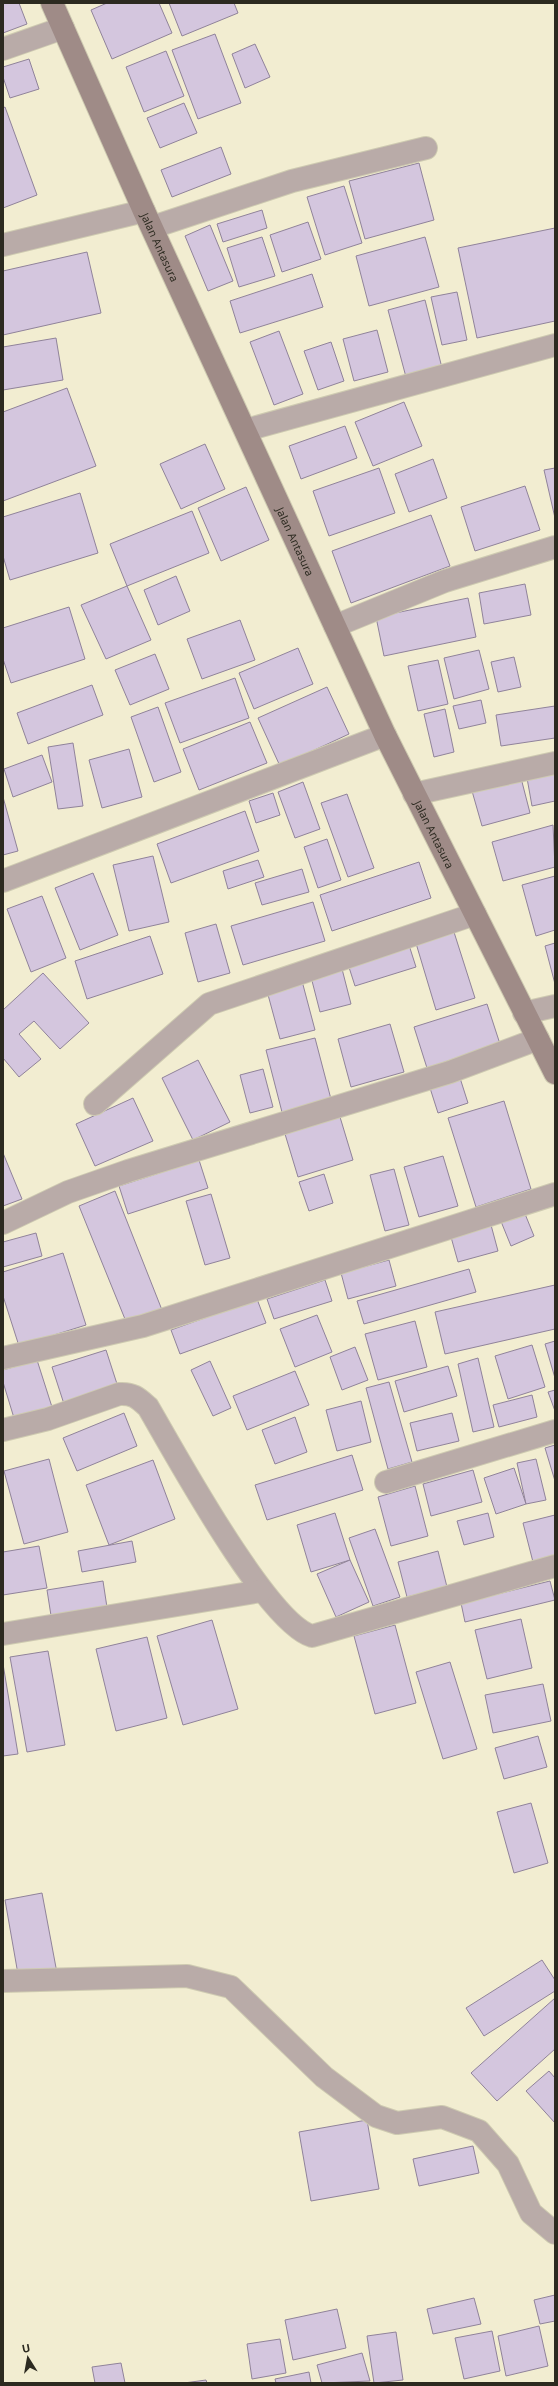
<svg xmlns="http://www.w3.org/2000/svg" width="558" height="2386" font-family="'Noto Sans',sans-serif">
<rect width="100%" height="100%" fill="#f2edd1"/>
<g fill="#d4c6de" stroke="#90839a">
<polygon points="3,3 19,3 27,24 3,33"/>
<polygon points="107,3 159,3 172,33 112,59 91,10"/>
<polygon points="169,3 234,3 238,13 182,36"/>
<polygon points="215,34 241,103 198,119 172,50"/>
<polygon points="255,44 270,77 245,88 232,54"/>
<polygon points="166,51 184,96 144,112 126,67"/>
<polygon points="29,59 39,89 10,98 3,77 3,67"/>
<polygon points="184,103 197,133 160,148 147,118"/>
<polygon points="5,107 37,195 3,208 3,108"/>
<polygon points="221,147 231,174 172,197 161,170"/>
<polygon points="419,163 434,220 365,239 349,181"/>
<polygon points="344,186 362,243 325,255 307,197"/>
<polygon points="262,210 267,228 223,242 217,224"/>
<polygon points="308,222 321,259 282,272 270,235"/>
<polygon points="210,225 233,281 208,291 185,236"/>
<polygon points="555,228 555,321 477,338 458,248"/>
<polygon points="262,237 275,276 239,287 227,248"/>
<polygon points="425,237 439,287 369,306 356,256"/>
<polygon points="87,252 101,313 3,335 3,271"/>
<polygon points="312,274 323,307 240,333 230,301"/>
<polygon points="457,292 467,340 442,345 431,297"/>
<polygon points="425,300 442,368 406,377 388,310"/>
<polygon points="377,330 388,372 354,381 343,339"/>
<polygon points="279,331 303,394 274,405 250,342"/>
<polygon points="56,338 63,380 3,390 3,347"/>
<polygon points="331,342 344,381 318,390 304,351"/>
<polygon points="67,388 96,466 3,501 3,412"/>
<polygon points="404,402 422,446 373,466 355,422"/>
<polygon points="345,426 357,458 301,479 289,446"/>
<polygon points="205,444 225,489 181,509 160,464"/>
<polygon points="433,459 447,498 409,512 395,474"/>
<polygon points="379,468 395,513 329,536 313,491"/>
<polygon points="555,468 555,518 544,470"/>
<polygon points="525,486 540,530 475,551 461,507"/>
<polygon points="246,487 269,540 221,561 198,508"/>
<polygon points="80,493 98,553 10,580 3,556 3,517"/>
<polygon points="192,511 209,553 127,586 110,544"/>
<polygon points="431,515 450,566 351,603 332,551"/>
<polygon points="176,576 190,611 158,625 144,590"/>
<polygon points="525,584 531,615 484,624 479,593"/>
<polygon points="127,586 151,640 106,659 81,605"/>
<polygon points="468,598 476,637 384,656 376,617"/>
<polygon points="69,607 85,659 11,683 3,659 3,628"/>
<polygon points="240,620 255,660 202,679 187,639"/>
<polygon points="298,648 313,684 254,709 239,673"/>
<polygon points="479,650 489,689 454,699 444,658"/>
<polygon points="155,654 169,689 130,705 115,670"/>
<polygon points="514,657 521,687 498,692 491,662"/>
<polygon points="438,660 448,704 418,711 408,666"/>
<polygon points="235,678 249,718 180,743 165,703"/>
<polygon points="92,685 103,715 28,744 17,713"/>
<polygon points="327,687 349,734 280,766 258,718"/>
<polygon points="481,700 486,723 459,729 453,706"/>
<polygon points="555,706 555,738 501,746 496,715"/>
<polygon points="158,707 181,772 154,782 131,717"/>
<polygon points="445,709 454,752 434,757 424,714"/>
<polygon points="250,722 267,763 199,790 183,749"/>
<polygon points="73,743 83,806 58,809 48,747"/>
<polygon points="129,749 142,797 102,808 89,760"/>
<polygon points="42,755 52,782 13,797 4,769"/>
<polygon points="555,772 555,801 532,806 527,778"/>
<polygon points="521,778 530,813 482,826 472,791"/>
<polygon points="303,782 320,829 295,838 278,792"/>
<polygon points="273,793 280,815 256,823 249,801"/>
<polygon points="347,794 374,868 348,877 321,803"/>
<polygon points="3,797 18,851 3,855"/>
<polygon points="245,811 259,851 171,883 157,844"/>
<polygon points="553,825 555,867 503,881 492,842"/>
<polygon points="327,839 341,880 318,888 304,847"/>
<polygon points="153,856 169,922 129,931 113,865"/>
<polygon points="258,860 264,877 228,889 223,871"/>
<polygon points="419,862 431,898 332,931 320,895"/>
<polygon points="302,869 309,892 262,905 255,883"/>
<polygon points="93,873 118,935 80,950 55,888"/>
<polygon points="555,876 555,930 536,936 522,885"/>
<polygon points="42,896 66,958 31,972 7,909"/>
<polygon points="313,902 325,941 243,965 231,926"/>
<polygon points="216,924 230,973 198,982 185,933"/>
<polygon points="453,929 475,998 436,1010 415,940"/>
<polygon points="150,936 163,974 87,999 75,961"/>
<polygon points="408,942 416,967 355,986 347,961"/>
<polygon points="555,943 555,984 545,946"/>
<polygon points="341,965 351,1004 320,1012 310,973"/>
<polygon points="43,973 89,1023 60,1049 34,1021 19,1034 41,1059 19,1077 3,1058 3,1010"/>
<polygon points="302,981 315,1030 280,1039 267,991"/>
<polygon points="487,1004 500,1044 427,1068 414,1027"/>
<polygon points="390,1024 404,1072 351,1087 338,1039"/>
<polygon points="315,1038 332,1103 283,1116 266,1050"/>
<polygon points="198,1060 230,1122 193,1140 162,1078"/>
<polygon points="263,1069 273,1107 250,1113 240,1075"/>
<polygon points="460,1078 468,1103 438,1113 430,1088"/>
<polygon points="133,1098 153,1141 95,1166 76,1124"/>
<polygon points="504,1101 531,1189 476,1207 448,1118"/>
<polygon points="340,1117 353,1160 298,1177 285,1134"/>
<polygon points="3,1153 22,1199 3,1206"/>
<polygon points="443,1156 458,1206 419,1217 404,1167"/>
<polygon points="199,1160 208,1188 128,1214 119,1186"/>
<polygon points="394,1169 409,1225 385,1231 370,1175"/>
<polygon points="324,1174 333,1203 309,1211 299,1182"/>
<polygon points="115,1191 162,1310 127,1324 79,1206"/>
<polygon points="211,1194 230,1258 205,1265 186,1201"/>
<polygon points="523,1209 534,1236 511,1246 500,1219"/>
<polygon points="491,1225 498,1251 458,1262 451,1237"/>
<polygon points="36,1233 42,1256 3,1267 3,1242"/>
<polygon points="63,1253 86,1325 19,1346 3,1296 3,1272"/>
<polygon points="389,1260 396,1286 348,1299 341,1273"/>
<polygon points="469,1269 476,1292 364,1324 357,1301"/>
<polygon points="325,1280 332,1301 274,1319 267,1299"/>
<polygon points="555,1285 555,1329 445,1354 435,1312"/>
<polygon points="257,1299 266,1323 180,1354 171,1330"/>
<polygon points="317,1315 332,1352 295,1367 280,1329"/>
<polygon points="415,1321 427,1367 378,1380 365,1334"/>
<polygon points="555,1341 555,1378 545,1344"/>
<polygon points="532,1345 545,1387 508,1399 495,1356"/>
<polygon points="355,1347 368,1380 342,1390 330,1357"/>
<polygon points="106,1350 118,1387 64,1404 52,1367"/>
<polygon points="478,1358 494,1427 473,1432 458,1364"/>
<polygon points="37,1360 52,1407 14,1418 3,1382 3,1370"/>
<polygon points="210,1361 231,1408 213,1416 191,1370"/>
<polygon points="448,1366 457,1396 404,1412 395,1381"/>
<polygon points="295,1371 309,1405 247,1430 233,1396"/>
<polygon points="389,1382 412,1462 388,1469 366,1388"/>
<polygon points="555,1390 555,1411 548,1392"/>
<polygon points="532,1395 537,1417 499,1427 493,1405"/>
<polygon points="361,1401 371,1442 337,1451 326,1410"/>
<polygon points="124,1413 137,1446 77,1471 63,1438"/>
<polygon points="452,1413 459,1441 417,1451 410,1423"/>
<polygon points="295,1417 307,1452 275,1464 262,1430"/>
<polygon points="555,1445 555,1481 545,1448"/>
<polygon points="352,1455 363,1490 267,1520 255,1485"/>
<polygon points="49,1459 68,1532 24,1544 4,1471"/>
<polygon points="536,1459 546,1500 526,1504 517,1463"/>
<polygon points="153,1460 175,1519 109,1545 86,1485"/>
<polygon points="514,1468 526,1504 496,1514 484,1478"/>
<polygon points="473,1470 482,1502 431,1516 423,1484"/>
<polygon points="415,1486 428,1536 391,1546 378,1497"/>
<polygon points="335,1513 350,1560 311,1572 297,1525"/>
<polygon points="488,1513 494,1537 464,1545 457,1521"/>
<polygon points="555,1515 555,1556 533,1562 523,1523"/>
<polygon points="375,1529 400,1597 373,1606 349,1538"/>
<polygon points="132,1541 136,1562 82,1572 78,1551"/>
<polygon points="39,1546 47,1588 3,1595 3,1552"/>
<polygon points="438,1551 447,1587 407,1597 398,1562"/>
<polygon points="350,1560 369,1602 336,1617 317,1574"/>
<polygon points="103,1581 108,1614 52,1622 47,1590"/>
<polygon points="550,1581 555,1600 465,1622 461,1603"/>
<polygon points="521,1619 532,1668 487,1679 475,1630"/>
<polygon points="212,1620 238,1709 183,1725 157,1636"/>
<polygon points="395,1625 416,1703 375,1714 354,1636"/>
<polygon points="147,1637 167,1718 116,1731 96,1649"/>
<polygon points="48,1651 65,1745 27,1752 10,1657"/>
<polygon points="450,1662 477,1749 443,1759 416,1672"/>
<polygon points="3,1664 18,1754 3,1756"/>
<polygon points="543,1684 551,1721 493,1733 485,1695"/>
<polygon points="538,1736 547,1767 504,1779 495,1748"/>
<polygon points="531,1803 548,1863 514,1873 497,1812"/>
<polygon points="42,1893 57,1973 19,1980 5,1900"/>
<polygon points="542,1960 555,1980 555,1991 484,2036 466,2008"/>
<polygon points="555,1998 555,2049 497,2101 471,2073"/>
<polygon points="549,2071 555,2078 555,2123 526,2091"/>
<polygon points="367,2120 379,2189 311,2201 299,2132"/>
<polygon points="473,2146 479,2173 419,2186 413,2159"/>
<polygon points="555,2295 555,2321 540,2324 534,2300"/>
<polygon points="474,2298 481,2324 433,2334 427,2309"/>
<polygon points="337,2309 346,2348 293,2360 285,2320"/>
<polygon points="539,2326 548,2366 506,2376 498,2336"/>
<polygon points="492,2331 500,2371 464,2379 455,2338"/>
<polygon points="396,2332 403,2380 374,2383 367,2336"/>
<polygon points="280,2339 286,2373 252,2379 247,2344"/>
<polygon points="362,2353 370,2381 322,2383 317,2365"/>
<polygon points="121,2363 125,2383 95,2383 92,2367"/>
<polygon points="309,2372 311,2383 276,2383 275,2379"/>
<polygon points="206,2380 207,2383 184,2383"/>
</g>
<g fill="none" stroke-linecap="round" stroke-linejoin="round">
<defs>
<g id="street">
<polyline points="3,49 63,28"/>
<polyline points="153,227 292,181 426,148"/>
<polyline points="3,245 144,211"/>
<polyline points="246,430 555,345"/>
<polyline points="335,626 445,581 555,547"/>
<polyline points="414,794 555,763"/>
<polyline points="3,881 385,735"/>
<polyline points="524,1013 555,1006"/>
<polyline points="95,1104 209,1004 475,914"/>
<polyline points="3,1223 68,1192 128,1171 450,1072 538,1039"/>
<polyline points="3,1358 143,1326 555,1194"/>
<path d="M3 1430 48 1419 119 1394C133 1393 138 1398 148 1407 175 1453 267 1623 312 1636L555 1566"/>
<polyline points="386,1482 555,1431"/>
<polyline points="3,1634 261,1591"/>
<polyline points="3,1981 187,1976 231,1987 324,2077 376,2116 397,2123 442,2117 479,2131 508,2164 531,2213 555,2233"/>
</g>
<g id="secondary">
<path id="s1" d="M52 3 144 211 385 735 555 1073"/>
</g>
</defs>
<use href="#street" stroke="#cecab1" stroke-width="24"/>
<use href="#secondary" stroke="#cecab1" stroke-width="24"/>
<use href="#street" stroke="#b9aba8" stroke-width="22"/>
<use href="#secondary" stroke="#9f8b87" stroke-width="22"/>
</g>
<g text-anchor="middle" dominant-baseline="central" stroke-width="3" stroke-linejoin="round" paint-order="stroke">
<g font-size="11" fill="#2c2a20" stroke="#f2edd1">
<text stroke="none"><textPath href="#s1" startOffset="267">Jalan Antasura</textPath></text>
<text stroke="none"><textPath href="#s1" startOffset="591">Jalan Antasura</textPath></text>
<text stroke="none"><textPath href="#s1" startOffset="915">Jalan Antasura</textPath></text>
</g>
</g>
<rect width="558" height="2386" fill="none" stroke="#2c2a20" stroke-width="8"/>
<g transform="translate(28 2358) rotate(349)" stroke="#f2edd1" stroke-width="3" paint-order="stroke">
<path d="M0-3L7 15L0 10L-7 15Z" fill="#2c2a20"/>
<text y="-6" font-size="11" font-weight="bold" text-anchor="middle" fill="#2c2a20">U</text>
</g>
</svg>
